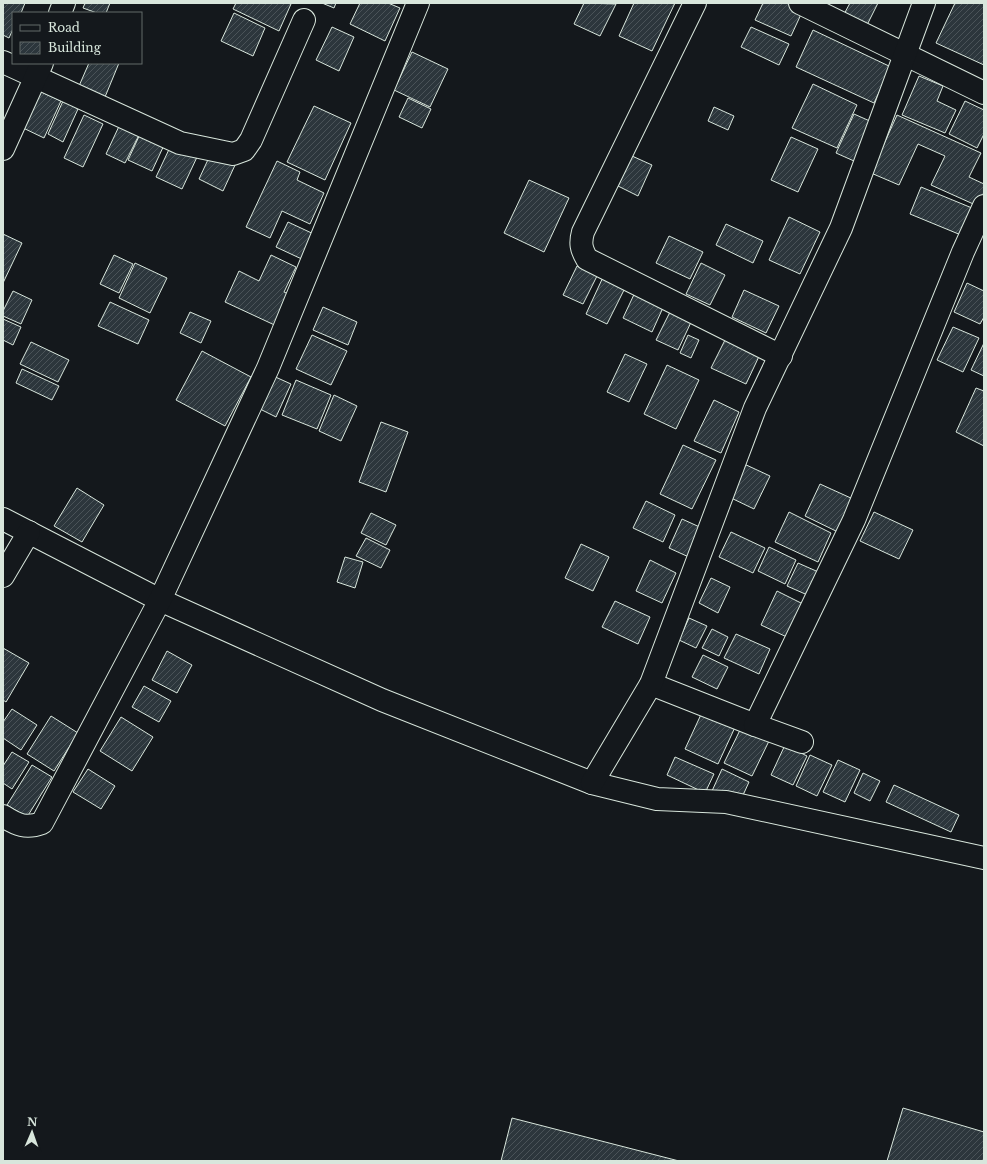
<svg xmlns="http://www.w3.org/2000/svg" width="987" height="1164" font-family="'Libre Baskerville',serif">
<defs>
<pattern id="building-hatch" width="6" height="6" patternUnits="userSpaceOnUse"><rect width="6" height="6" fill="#2c363c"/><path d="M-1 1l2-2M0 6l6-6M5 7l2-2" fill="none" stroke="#4a5358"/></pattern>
</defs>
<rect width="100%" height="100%" fill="#14181c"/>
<g fill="url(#building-hatch)" stroke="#d8e6dc">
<polygon points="3,3 25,3 21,13 13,13 13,29 9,38 3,35"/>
<polygon points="85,3 110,3 106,13 97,13 83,8"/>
<polygon points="236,3 288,3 291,4 279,31 233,9"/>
<polygon points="322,3 336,3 334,8"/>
<polygon points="360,3 388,3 400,8 385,41 350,24"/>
<polygon points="584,3 616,4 600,36 574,24"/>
<polygon points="634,3 675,3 652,51 619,36"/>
<polygon points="763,3 788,3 803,10 791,36 755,20"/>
<polygon points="850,3 878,3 866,27 843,16"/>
<polygon points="955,3 984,3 984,65 936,43"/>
<polygon points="234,13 265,28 253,56 221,41"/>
<polygon points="332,27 354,37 339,71 316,60"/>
<polygon points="751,27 789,44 779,65 741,47"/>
<polygon points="813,30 891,67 874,103 796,67"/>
<polygon points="412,52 448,69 430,107 394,90"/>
<polygon points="89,63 119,63 105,97 79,86"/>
<polygon points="919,76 943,86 937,101 956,110 945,133 902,115"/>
<polygon points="813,84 857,105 837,148 792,128"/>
<polygon points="37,90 61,101 44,138 19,126"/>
<polygon points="408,98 431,109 422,128 399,117"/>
<polygon points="63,101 78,109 63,142 48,134"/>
<polygon points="965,101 984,110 984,134 977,148 949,134"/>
<polygon points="314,106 351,123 325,180 287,162"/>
<polygon points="714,107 734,116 728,130 708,121"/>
<polygon points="854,114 872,122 854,161 836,153"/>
<polygon points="84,115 103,124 83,167 64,158"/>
<polygon points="897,115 981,153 969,177 984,184 984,198 980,207 931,185 945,156 918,144 899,185 871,173"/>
<polygon points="121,122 141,131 125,163 106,154"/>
<polygon points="141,132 165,143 152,171 128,160"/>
<polygon points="791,137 818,149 798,192 771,180"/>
<polygon points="172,143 198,155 182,189 156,177"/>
<polygon points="212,151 236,163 223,191 199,179"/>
<polygon points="632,156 652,165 638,196 618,186"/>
<polygon points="277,161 300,172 297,180 324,193 310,224 282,211 270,238 246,227"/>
<polygon points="529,180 569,198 544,252 504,233"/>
<polygon points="921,187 972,208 961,235 910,214"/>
<polygon points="789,217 820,232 800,274 769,260"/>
<polygon points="288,222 318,236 306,261 276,247"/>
<polygon points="726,224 763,241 753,263 716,245"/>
<polygon points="3,234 22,243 3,283"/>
<polygon points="669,236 703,252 690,279 656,263"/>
<polygon points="114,255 133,264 119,293 100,284"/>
<polygon points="271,255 296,267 284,292 295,297 281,328 225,302 239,271 259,281"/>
<polygon points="135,263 167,278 150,313 119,298"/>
<polygon points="701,263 725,275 710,305 686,294"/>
<polygon points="577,266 597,276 583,304 563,295"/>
<polygon points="604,275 626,286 607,324 586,314"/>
<polygon points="967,283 984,291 984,317 980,324 954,312"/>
<polygon points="637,288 666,301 652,332 623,318"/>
<polygon points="744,290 779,306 766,333 732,317"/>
<polygon points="13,291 32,300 21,324 3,316 3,311"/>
<polygon points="110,302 149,320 138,344 98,326"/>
<polygon points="323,307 357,322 348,345 313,330"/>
<polygon points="672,308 693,318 678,350 656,340"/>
<polygon points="190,312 211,321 201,343 180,333"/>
<polygon points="3,319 21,327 13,345 3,340"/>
<polygon points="953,327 979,338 963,372 937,360"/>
<polygon points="728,334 762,350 746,384 711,368"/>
<polygon points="312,335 347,351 331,385 296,369"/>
<polygon points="688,335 699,340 691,358 680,353"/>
<polygon points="31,342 69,360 58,382 20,364"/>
<polygon points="984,343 984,376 971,370"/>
<polygon points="202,351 251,377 225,426 176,400"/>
<polygon points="625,354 647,364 629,402 607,392"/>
<polygon points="667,365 699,380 676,429 644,414"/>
<polygon points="22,369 59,386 52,400 16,383"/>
<polygon points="271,375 291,384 276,417 256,407"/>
<polygon points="296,380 331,395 317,429 282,415"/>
<polygon points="976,388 984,391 984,446 956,432"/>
<polygon points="334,395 357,406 341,441 319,431"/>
<polygon points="714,400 739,412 721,453 694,441"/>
<polygon points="381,422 408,432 386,492 359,482"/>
<polygon points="683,445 716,460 692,509 660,494"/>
<polygon points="742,463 770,476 754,509 727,496"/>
<polygon points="820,484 853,499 838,532 805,516"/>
<polygon points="77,488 104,505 82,542 54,526"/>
<polygon points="646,501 675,515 663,542 633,528"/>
<polygon points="789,512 831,533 818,562 775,542"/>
<polygon points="874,512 913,530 899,559 860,541"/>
<polygon points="371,513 396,525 386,545 361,533"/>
<polygon points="682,519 704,529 691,558 669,548"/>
<polygon points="731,532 765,548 753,573 719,557"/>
<polygon points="366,538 390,550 381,568 356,556"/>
<polygon points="581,544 609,557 593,591 565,578"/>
<polygon points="769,547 796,560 785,584 758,571"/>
<polygon points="345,557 363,562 355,588 337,582"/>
<polygon points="650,560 676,573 662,603 636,591"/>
<polygon points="798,563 823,574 812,597 787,586"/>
<polygon points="711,578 730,587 718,613 699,603"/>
<polygon points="777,591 805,605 789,638 761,625"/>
<polygon points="615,601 650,617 638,644 602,627"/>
<polygon points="689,618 707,626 696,648 679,640"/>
<polygon points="712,629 728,637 719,656 702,648"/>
<polygon points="736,634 770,649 759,674 724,658"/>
<polygon points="3,648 29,663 6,702 3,700"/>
<polygon points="167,651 192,665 177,693 152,680"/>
<polygon points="703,655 728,667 717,689 692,677"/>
<polygon points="144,686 171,701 159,722 132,707"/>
<polygon points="704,708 737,723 718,764 685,749"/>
<polygon points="12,709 37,725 21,750 3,738 3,722"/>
<polygon points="51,716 78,733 54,771 27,754"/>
<polygon points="121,717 153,737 132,771 100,751"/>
<polygon points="741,728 769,741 752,776 724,763"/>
<polygon points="785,745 807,756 793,785 771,775"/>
<polygon points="12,752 29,762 12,789 3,783 3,766"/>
<polygon points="810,755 832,765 817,796 796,786"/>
<polygon points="675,757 714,774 705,793 667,775"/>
<polygon points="838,760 860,770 845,802 823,792"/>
<polygon points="32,765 52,777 27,817 7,805"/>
<polygon points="88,769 115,786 101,809 73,792"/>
<polygon points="722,769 749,782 739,804 712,791"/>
<polygon points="863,773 880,781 870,801 854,793"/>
<polygon points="894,785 959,815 951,832 886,802"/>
<polygon points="903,1108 984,1132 984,1161 887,1161"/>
<polygon points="512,1118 679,1161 501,1161"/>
</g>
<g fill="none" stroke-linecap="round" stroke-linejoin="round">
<defs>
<g id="minor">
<path d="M695 3 583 232C580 243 581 249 587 259L781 356"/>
<polyline points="800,3 984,93"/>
<polyline points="60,13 64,3"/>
<polyline points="3,62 180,143 233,154 244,150 251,140 304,20"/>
<polyline points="3,149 42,63"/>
<polyline points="3,519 160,600 382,700 592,783 657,799 726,802 984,858"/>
<polyline points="3,576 29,532"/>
<polyline points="651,684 755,725"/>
<polyline points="802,742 755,725 854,520 963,252 984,206"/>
<polyline points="592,783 651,684 755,408 841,228 924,3"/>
<path d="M3 816C17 825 26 829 42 823L160 600 268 368 418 3"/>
</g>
</defs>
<use href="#minor" stroke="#d8e6dc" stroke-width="24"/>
<use href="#minor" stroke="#14181c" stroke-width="22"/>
</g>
<rect width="987" height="1164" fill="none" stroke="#d8e6dc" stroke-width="8"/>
<rect x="12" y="12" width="130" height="52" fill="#14181c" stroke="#626a69"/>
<rect x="20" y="25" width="20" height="6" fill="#14181c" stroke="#626a69"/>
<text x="48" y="32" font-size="12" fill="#d8e6dc">Road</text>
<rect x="20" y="42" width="20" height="12" fill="url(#building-hatch)" stroke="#626a69"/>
<text x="48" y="52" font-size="12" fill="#d8e6dc">Building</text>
<g transform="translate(32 1132) rotate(2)" stroke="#14181c" stroke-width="3" paint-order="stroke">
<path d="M0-3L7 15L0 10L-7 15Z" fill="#d8e6dc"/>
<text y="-6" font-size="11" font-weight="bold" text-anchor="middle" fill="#d8e6dc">N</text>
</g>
</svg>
